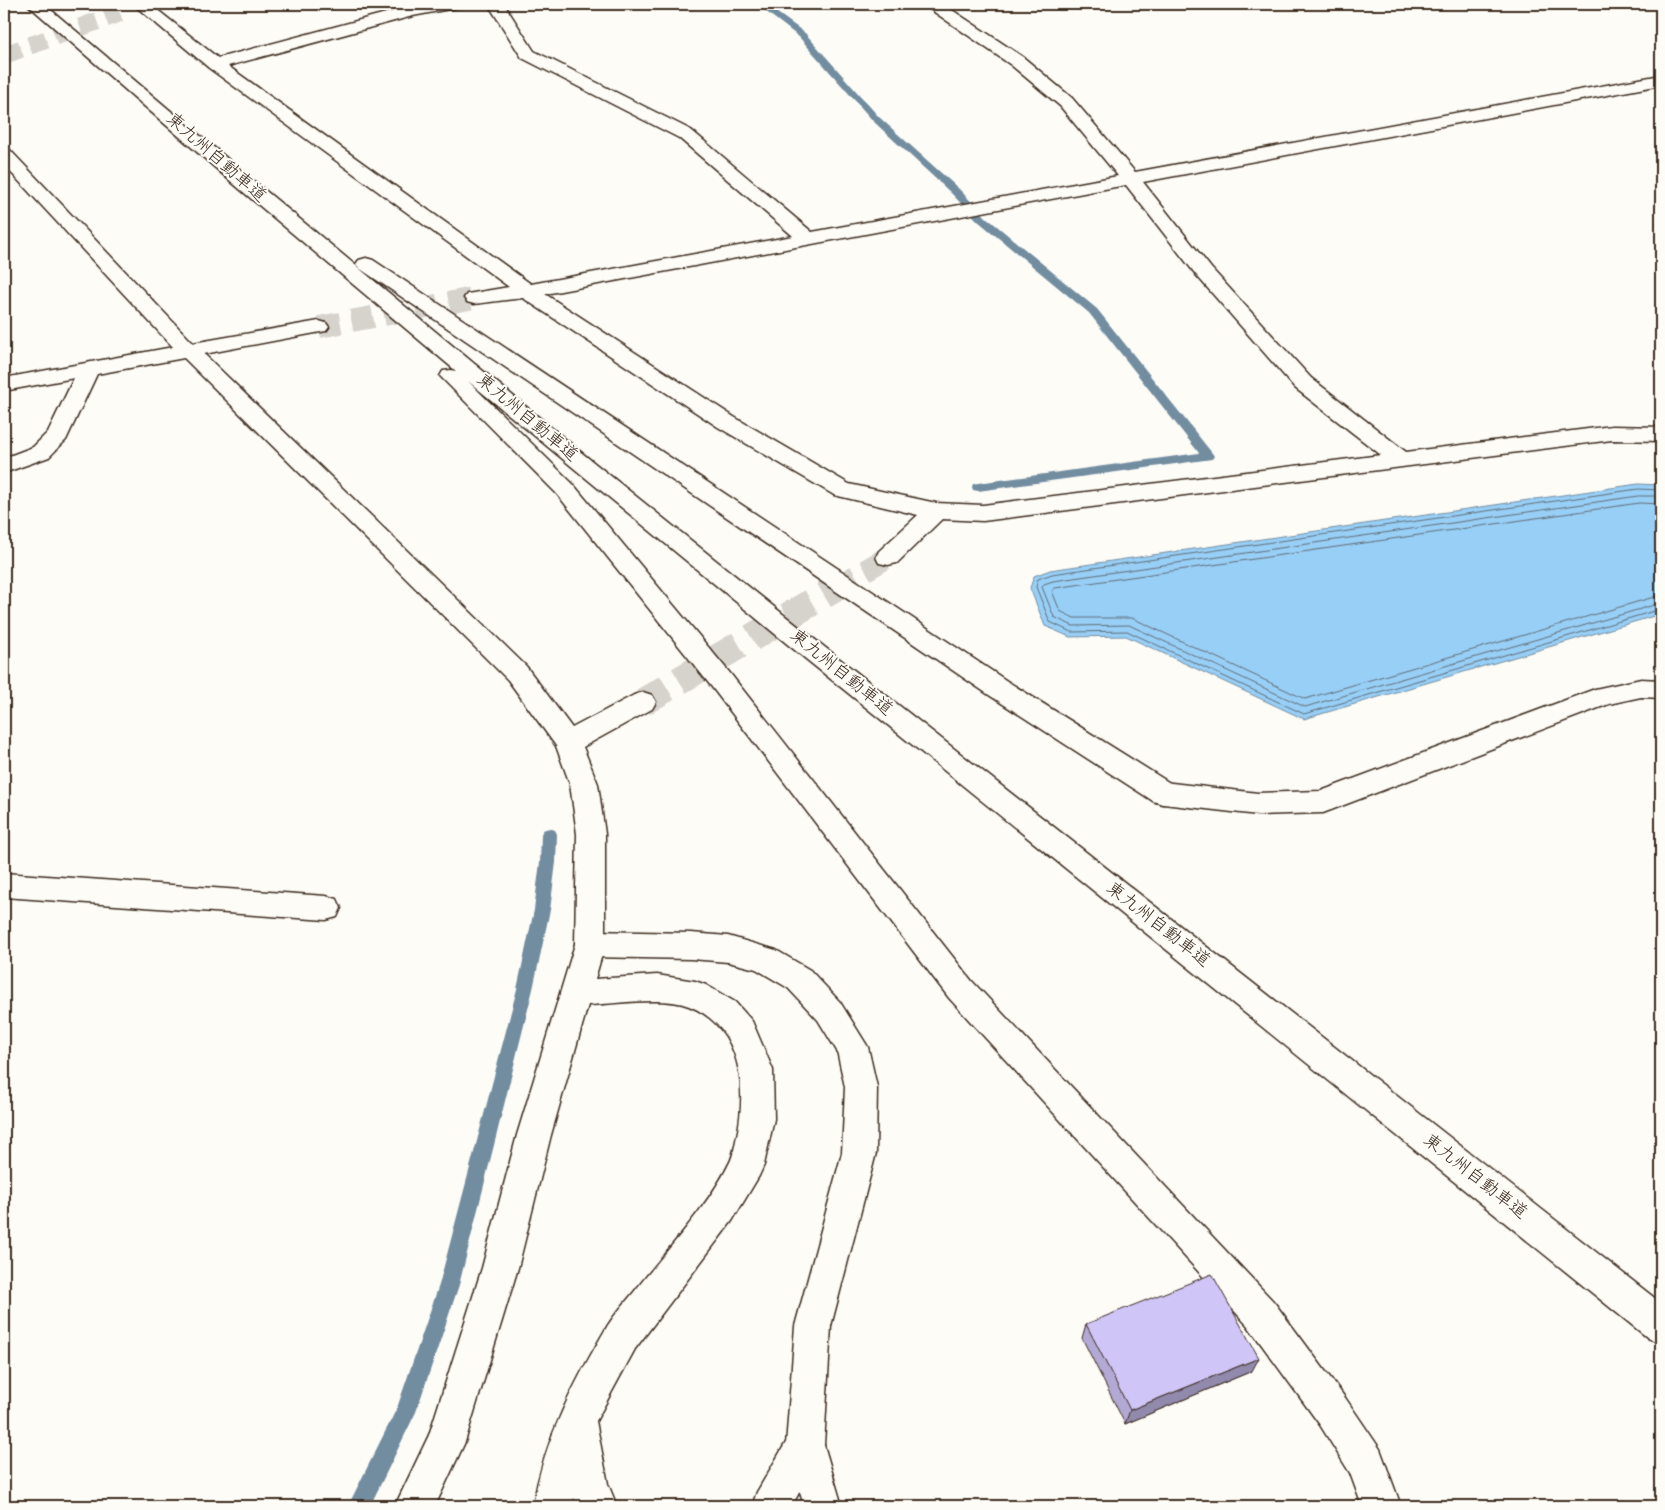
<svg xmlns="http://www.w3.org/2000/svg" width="1665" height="1510" font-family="Kalam,'Klee One',sans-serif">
<rect width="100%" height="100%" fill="#fdfcf7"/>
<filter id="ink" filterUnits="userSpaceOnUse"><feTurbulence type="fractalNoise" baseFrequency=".02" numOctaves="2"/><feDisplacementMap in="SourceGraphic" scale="10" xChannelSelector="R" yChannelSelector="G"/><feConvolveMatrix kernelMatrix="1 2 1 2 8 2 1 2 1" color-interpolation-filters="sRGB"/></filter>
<g filter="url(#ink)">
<polygon fill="#98cff7" stroke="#738da0" points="1638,484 1661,485 1661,614 1304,719 1126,636 1070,637 1045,626 1030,588 1034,576 1050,570"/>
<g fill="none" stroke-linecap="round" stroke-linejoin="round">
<g stroke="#606c75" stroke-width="1">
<polyline points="1661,490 1638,489 1052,574 1038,579 1036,587 1050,622 1071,632 1127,631 1304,714 1661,609"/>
<polyline points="1661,496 1638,496 1053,581 1044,584 1042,587 1054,617 1073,626 1129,625 1305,707 1661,603"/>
<polyline points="1661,504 1639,503 1055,588 1052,591 1060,611 1074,618 1132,618 1305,699 1661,595"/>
</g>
<g fill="#738da0" fill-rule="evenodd">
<polygon points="756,4 765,4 805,33 879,117 959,189 986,217 1097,309 1212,453 1214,456 1212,459 978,491 973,490 972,487 973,484 978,483 1199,453 1089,313 978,221 951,193 873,121 799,37"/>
<polygon points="549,828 555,830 557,834 556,862 550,910 533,989 459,1285 416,1412 370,1506 348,1506 397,1408 439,1285 517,989 534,910 540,862 541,834 543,830"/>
</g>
<polyline stroke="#d6d2cc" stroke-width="18" stroke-dasharray="18 9" stroke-linecap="butt" points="4,55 120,13"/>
<g stroke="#d6d2cc" stroke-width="22" stroke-dasharray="22 11" stroke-linecap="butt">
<polyline points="319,327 474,298"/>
<polyline points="837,587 888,557"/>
</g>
<polyline stroke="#d6d2cc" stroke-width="28" stroke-dasharray="28 14" stroke-linecap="butt" points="643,702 839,586"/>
<defs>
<g id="minor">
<path d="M133 4H150L218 58 412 6 427 4H462L460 7 413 16 228 66 531 284 793 236 679 138 522 58 488 4H504L534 51 691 130 812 232 1118 176 1060 106 1011 65 927 7 925 4H943L1023 57 1072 98 1135 172 1661 75V85L1143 182 1211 268 1311 378 1406 452 1612 426 1661 427V441L1612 440 983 521 942 519 897 563 888 565 879 563 876 557 879 551 918 515 834 495 718 427 523 298 474 304 467 302 464 298 467 294 509 287 209 68ZM1126 185 1197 276 1295 388 1381 455 983 505 936 503 849 484 734 417 545 294Z"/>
<path d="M4 149 10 150 193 343 319 321 326 323 329 327 326 331 204 354 526 666 572 728 634 695 643 692 652 695 656 702 652 709 583 747 598 784 605 834V944L595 979 657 975 695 981 706 985 735 1002 752 1021 773 1070 774 1119 764 1165 759 1176 732 1221 635 1349 596 1421 608 1484 617 1506H577L574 1498 572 1506H533C544 1439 574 1383 608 1325 615 1314 625 1303 634 1292 664 1253 709 1206 730 1162 734 1154 735 1144 737 1136 747 1088 742 1027 689 1006 663 996 616 1004 588 1005L551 1135 518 1268 465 1442 435 1506H395L429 1435 482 1268 517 1135 575 944 577 834 570 784 556 746 508 680 184 358 97 374 66 440 49 457 4 473V458L33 447 48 432 74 378 4 391V378L173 347 4 165Z"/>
<polygon points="1641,679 1661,680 1661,698 1641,697 1609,704 1323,813 1258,815 1163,804 1153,801 1149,793 1153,785 1163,782 1258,793 1321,791 1595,689"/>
<polygon points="4,873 326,896 337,899 341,908 337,917 326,920 4,897"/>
<polygon points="805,1426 818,1432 824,1445 792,1506 752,1506 757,1492 792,1432"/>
</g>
<g id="highway">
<polygon points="27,4 44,4 249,177 582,453 804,631 1661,1303 1661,1343 1648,1338 786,643 468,381 573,484 729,672 971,980 1274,1302 1346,1399 1380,1449 1401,1506 1362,1506 1350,1473 1320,1425 1248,1326 949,998 711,686 557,494 440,376 443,371 451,370 456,371 235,185"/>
<polygon points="366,258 373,260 1007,681 1173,785 1177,793 1173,801 1163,804 1153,801 989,695 359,268 356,264 359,260"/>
<polygon points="590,931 691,933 728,936 776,950 810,970 840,1002 868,1047 877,1087 876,1153 831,1326 824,1445 842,1506 804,1506 786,1445 795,1326 842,1153 845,1087 837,1051 818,1020 788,988 756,969 728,962 691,959 590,957 579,953 575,944 579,935"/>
</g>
</defs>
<use href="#minor" stroke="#3b2a1e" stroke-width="3"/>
<use href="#highway" stroke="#3b2a1e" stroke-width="3"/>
<use href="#minor" fill="#fdfcf7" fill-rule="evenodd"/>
<use href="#highway" fill="#fdfcf7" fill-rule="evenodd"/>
</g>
<polygon fill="#b2a9d4" stroke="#3b2a1e" points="1086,1324 1252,1371 1125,1424 1082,1338"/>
<polygon fill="#918aad" stroke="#3b2a1e" points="1259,1358 1252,1371 1125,1424 1130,1410"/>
<polygon fill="#cfc5f7" stroke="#3b2a1e" points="1212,1274 1259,1358 1130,1410 1086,1324"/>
</g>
<g text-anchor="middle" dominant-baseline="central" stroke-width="4" stroke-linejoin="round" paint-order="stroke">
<g font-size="18" fill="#3b2a1e" stroke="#fdfcf7">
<text transform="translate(216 158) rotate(41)">東九州自動車道</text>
<text transform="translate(527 418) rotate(40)">東九州自動車道</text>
<text transform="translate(841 673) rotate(39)">東九州自動車道</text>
<text transform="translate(1158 925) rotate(38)">東九州自動車道</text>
<text transform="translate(1475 1177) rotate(38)">東九州自動車道</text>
</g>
</g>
<rect width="1665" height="1510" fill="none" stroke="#fdfcf7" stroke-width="20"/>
<rect x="10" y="10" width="1645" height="1490" fill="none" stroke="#3b2a1e" stroke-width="2" filter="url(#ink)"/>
</svg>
